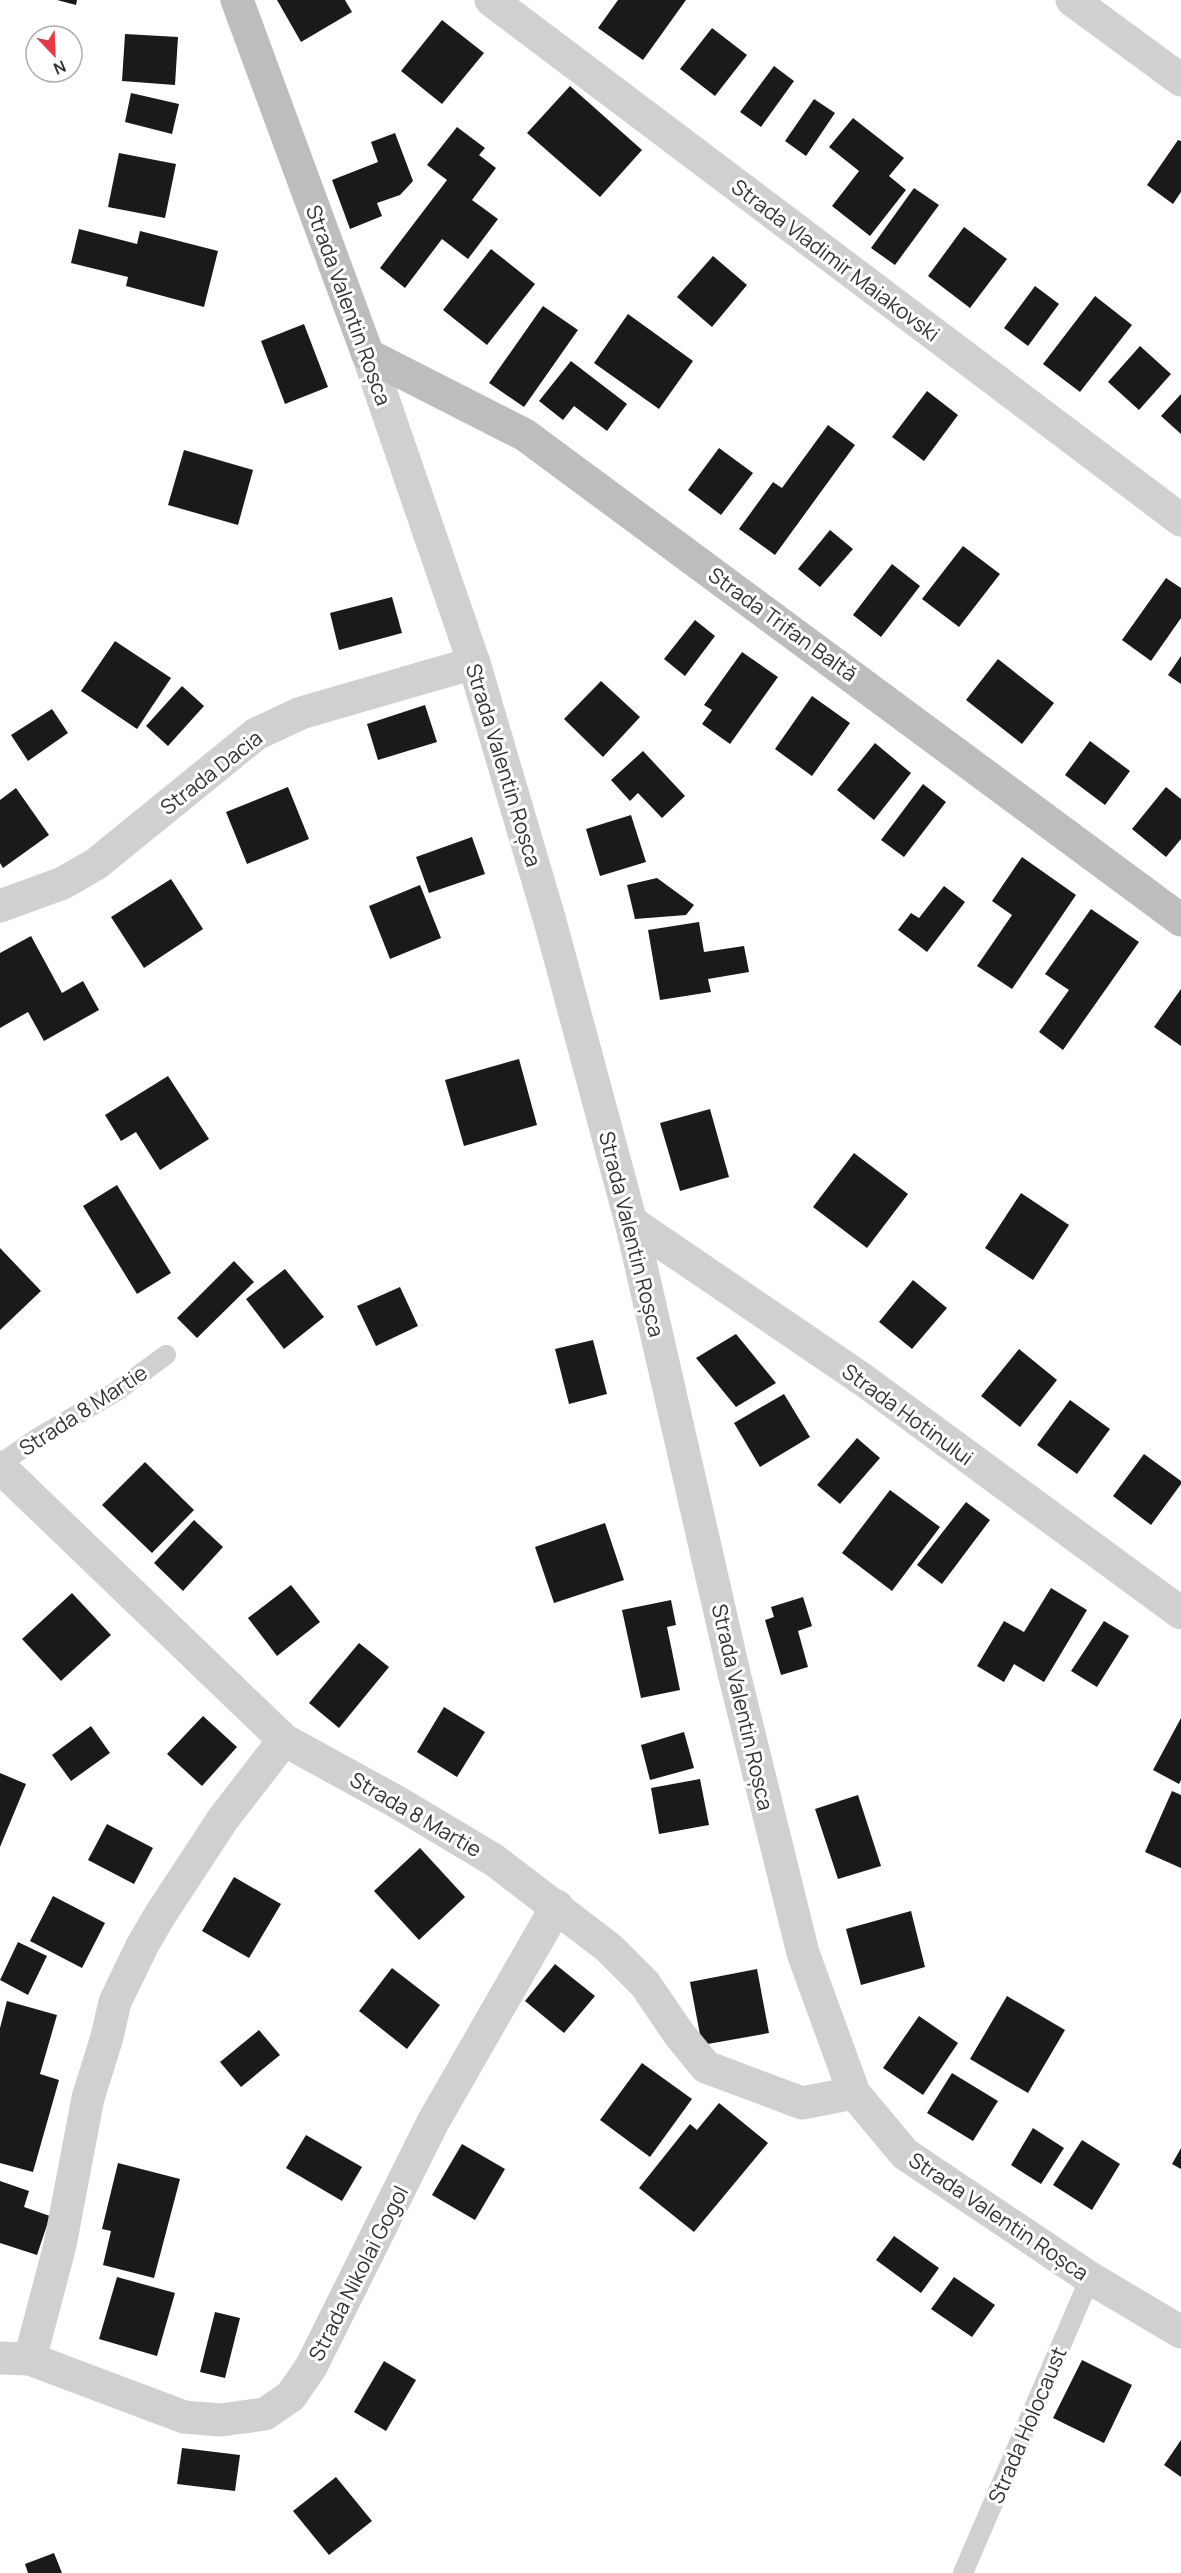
<svg xmlns="http://www.w3.org/2000/svg" width="1181" height="2573" font-family="Manrope,sans-serif">
<rect width="100%" height="100%" fill="#fff"/>
<g fill="#1a1a1a">
<polygon points="57,0 77,0 76,5"/>
<polygon points="277,0 345,0 352,12 301,42"/>
<polygon points="618,0 686,0 643,60 598,28"/>
<polygon points="442,20 484,53 442,104 401,71"/>
<polygon points="712,28 747,55 715,96 680,69"/>
<polygon points="125,34 178,37 175,85 122,81"/>
<polygon points="774,66 794,81 761,127 740,112"/>
<polygon points="570,86 642,150 600,197 527,133"/>
<polygon points="131,93 179,104 172,134 125,122"/>
<polygon points="814,99 835,113 806,156 785,141"/>
<polygon points="853,118 904,158 889,176 906,190 870,236 832,206 859,171 829,147"/>
<polygon points="457,127 485,148 479,155 496,168 472,200 498,219 468,259 442,239 405,288 380,268 447,180 427,165"/>
<polygon points="395,133 413,181 400,195 377,203 382,216 350,229 332,180 378,162 371,142"/>
<polygon points="1178,140 1181,141 1181,192 1173,204 1147,185"/>
<polygon points="119,153 176,164 165,218 108,207"/>
<polygon points="914,188 939,205 895,265 871,248"/>
<polygon points="964,227 1007,259 970,308 928,276"/>
<polygon points="79,229 137,244 140,231 218,251 204,307 126,286 128,277 71,263"/>
<polygon points="491,249 535,284 487,345 443,310"/>
<polygon points="713,256 747,285 712,327 677,297"/>
<polygon points="1035,286 1059,304 1028,346 1004,328"/>
<polygon points="1095,296 1132,325 1080,392 1043,364"/>
<polygon points="543,306 578,330 524,407 489,383"/>
<polygon points="628,314 693,361 659,409 594,363"/>
<polygon points="304,324 328,387 285,404 261,341"/>
<polygon points="1140,346 1171,374 1139,410 1108,382"/>
<polygon points="571,361 627,404 607,431 574,406 563,420 539,401"/>
<polygon points="927,391 958,415 924,461 892,437"/>
<polygon points="1181,394 1181,434 1161,416"/>
<polygon points="828,425 855,445 775,555 739,529 773,482 782,488"/>
<polygon points="719,448 753,473 721,515 688,490"/>
<polygon points="184,450 253,470 238,525 168,505"/>
<polygon points="830,530 853,549 820,587 798,569"/>
<polygon points="963,546 1000,574 959,627 922,599"/>
<polygon points="892,564 920,586 881,637 853,615"/>
<polygon points="1166,578 1181,588 1181,618 1151,661 1122,640"/>
<polygon points="392,597 402,633 339,650 330,613"/>
<polygon points="695,620 715,636 685,676 664,659"/>
<polygon points="115,641 171,678 137,729 81,691"/>
<polygon points="742,652 778,677 730,744 702,724 712,710 704,705"/>
<polygon points="1181,656 1181,684 1168,675"/>
<polygon points="998,659 1054,703 1022,744 966,700"/>
<polygon points="601,681 640,717 603,757 564,719"/>
<polygon points="182,686 204,706 168,746 146,726"/>
<polygon points="812,696 850,723 812,776 775,749"/>
<polygon points="425,705 437,742 378,760 367,724"/>
<polygon points="52,709 68,733 28,761 11,735"/>
<polygon points="1090,741 1130,771 1105,805 1065,775"/>
<polygon points="875,743 911,773 874,820 837,790"/>
<polygon points="643,751 685,796 662,818 638,793 630,801 611,780"/>
<polygon points="923,784 946,802 904,857 881,840"/>
<polygon points="288,787 309,839 247,864 226,812"/>
<polygon points="1166,787 1181,799 1181,839 1166,857 1132,829"/>
<polygon points="16,788 49,835 3,868 0,863 0,800"/>
<polygon points="631,815 646,862 600,876 586,829"/>
<polygon points="472,837 485,874 429,893 416,857"/>
<polygon points="1022,857 1076,895 1012,989 977,966 1012,915 992,901"/>
<polygon points="657,878 694,905 686,915 635,919 627,885"/>
<polygon points="171,879 203,929 144,968 111,917"/>
<polygon points="420,885 441,938 390,959 369,906"/>
<polygon points="944,886 965,902 927,952 898,930 911,913 919,918"/>
<polygon points="1091,909 1139,942 1063,1050 1039,1032 1069,990 1045,974"/>
<polygon points="699,922 704,952 744,946 749,972 708,979 711,992 660,1000 648,930"/>
<polygon points="31,936 62,993 83,981 99,1010 44,1041 28,1012 0,1028 0,953"/>
<polygon points="1181,989 1181,1046 1154,1027"/>
<polygon points="519,1059 537,1125 464,1146 445,1080"/>
<polygon points="168,1076 209,1139 160,1170 136,1132 121,1141 105,1115"/>
<polygon points="710,1109 729,1177 680,1191 660,1123"/>
<polygon points="854,1153 908,1194 867,1248 813,1207"/>
<polygon points="117,1185 171,1273 137,1294 83,1206"/>
<polygon points="1021,1193 1069,1225 1033,1280 985,1248"/>
<polygon points="0,1248 41,1291 0,1330"/>
<polygon points="234,1261 254,1282 197,1338 177,1318"/>
<polygon points="285,1269 324,1317 284,1349 246,1299"/>
<polygon points="913,1280 947,1308 912,1349 879,1322"/>
<polygon points="400,1287 418,1326 376,1346 357,1306"/>
<polygon points="736,1334 776,1383 736,1407 696,1358"/>
<polygon points="593,1340 607,1394 569,1404 555,1349"/>
<polygon points="1019,1349 1057,1380 1020,1427 981,1396"/>
<polygon points="784,1394 810,1437 760,1467 734,1423"/>
<polygon points="1070,1400 1110,1429 1077,1474 1037,1445"/>
<polygon points="857,1438 880,1458 840,1504 817,1485"/>
<polygon points="1144,1454 1181,1481 1181,1484 1151,1525 1113,1496"/>
<polygon points="145,1462 194,1510 152,1553 102,1505"/>
<polygon points="890,1490 940,1527 892,1591 842,1553"/>
<polygon points="966,1502 990,1520 942,1584 917,1565"/>
<polygon points="194,1520 223,1547 183,1591 154,1563"/>
<polygon points="605,1523 624,1580 554,1603 535,1547"/>
<polygon points="291,1585 320,1622 277,1656 248,1618"/>
<polygon points="1051,1588 1087,1610 1044,1682 1014,1664 1004,1682 977,1666 1004,1621 1024,1632"/>
<polygon points="72,1593 111,1635 61,1681 22,1639"/>
<polygon points="803,1597 812,1626 798,1631 808,1667 781,1675 765,1620 774,1617 771,1607"/>
<polygon points="671,1600 676,1625 667,1627 680,1690 641,1698 622,1610"/>
<polygon points="1104,1621 1129,1636 1097,1687 1071,1671"/>
<polygon points="359,1643 389,1667 339,1728 309,1703"/>
<polygon points="444,1707 485,1732 457,1777 417,1752"/>
<polygon points="203,1716 237,1747 202,1786 167,1754"/>
<polygon points="1181,1718 1181,1780 1179,1784 1153,1770"/>
<polygon points="91,1726 110,1753 71,1781 52,1755"/>
<polygon points="684,1732 694,1768 650,1780 641,1745"/>
<polygon points="0,1773 26,1784 0,1847"/>
<polygon points="700,1779 709,1825 659,1834 651,1788"/>
<polygon points="1172,1791 1181,1795 1181,1868 1145,1852"/>
<polygon points="858,1795 881,1866 838,1879 815,1809"/>
<polygon points="107,1824 153,1848 134,1884 88,1860"/>
<polygon points="420,1848 465,1897 419,1940 374,1891"/>
<polygon points="234,1877 281,1904 249,1958 202,1931"/>
<polygon points="53,1896 105,1923 82,1968 30,1941"/>
<polygon points="911,1911 925,1967 861,1985 846,1929"/>
<polygon points="18,1942 47,1956 28,1995 0,1980"/>
<polygon points="555,1964 595,1996 564,2033 525,2001"/>
<polygon points="392,1968 440,2005 407,2049 359,2011"/>
<polygon points="757,1969 769,2033 702,2045 690,1982"/>
<polygon points="1007,1996 1065,2030 1028,2093 970,2059"/>
<polygon points="7,2001 57,2015 40,2074 59,2080 33,2172 0,2163 0,2028"/>
<polygon points="919,2016 958,2043 923,2095 883,2068"/>
<polygon points="259,2030 280,2055 241,2087 220,2062"/>
<polygon points="642,2063 692,2099 650,2157 600,2120"/>
<polygon points="952,2073 998,2101 973,2141 927,2113"/>
<polygon points="719,2103 768,2143 694,2232 639,2188 690,2124 697,2130"/>
<polygon points="1033,2128 1064,2148 1041,2184 1011,2165"/>
<polygon points="306,2135 362,2167 342,2201 286,2168"/>
<polygon points="1082,2140 1120,2164 1092,2210 1053,2185"/>
<polygon points="462,2144 505,2169 475,2220 432,2195"/>
<polygon points="1181,2148 1181,2169 1172,2164"/>
<polygon points="118,2163 180,2179 154,2278 103,2265 111,2231 102,2229"/>
<polygon points="0,2181 29,2191 24,2207 50,2216 37,2255 0,2243"/>
<polygon points="894,2236 939,2268 921,2293 876,2260"/>
<polygon points="117,2277 175,2293 157,2356 99,2339"/>
<polygon points="954,2277 995,2305 972,2337 931,2309"/>
<polygon points="215,2312 240,2318 225,2378 200,2372"/>
<polygon points="1082,2360 1132,2385 1104,2443 1053,2418"/>
<polygon points="384,2361 416,2380 386,2431 354,2412"/>
<polygon points="1181,2440 1181,2477 1164,2465"/>
<polygon points="182,2448 240,2455 235,2491 177,2484"/>
<polygon points="336,2477 372,2521 329,2555 293,2511"/>
<polygon points="54,2553 62,2573 28,2573 25,2564"/>
</g>
<g fill="none" stroke-linecap="round" stroke-linejoin="round">
<g stroke="#d0d0d0" stroke-width="20">
<polyline points="0,1464 39,1437 117,1391 166,1355"/>
<polyline points="963,2573 1090,2278"/>
</g>
<g stroke="#d0d0d0" stroke-width="33">
<polyline points="491,0 1181,520"/>
<polyline points="1072,0 1181,80"/>
<polyline points="368,355 474,663 550,921 631,1222 733,1669 803,1953 854,2093 905,2154 1090,2278 1181,2332"/>
<polyline points="0,906 63,883 96,864 256,734 301,713 474,663"/>
<polyline points="631,1222 862,1379 1181,1613"/>
<polyline points="0,1467 284,1740 397,1802 494,1860 609,1948 645,1984 679,2034 706,2067 802,2103 854,2093"/>
<polyline points="0,2358 30,2359 184,2417 221,2420 265,2414 291,2396 311,2367 433,2122 557,1906"/>
<polyline points="30,2359 60,2245 88,2098 107,2037 115,2002 142,1946 160,1915 223,1819 284,1740"/>
</g>
<polyline stroke="#bdbdbd" stroke-width="33" points="237,0 368,355 525,435 1181,920"/>
</g>
<g text-anchor="middle" dominant-baseline="central" stroke-width="6" stroke-linejoin="round" paint-order="stroke">
<g font-size="21" fill="#333" stroke="#fff">
<text transform="translate(836 260) rotate(37)">Strada Vladimir Maiakovski</text>
<text transform="translate(349 305) rotate(70)">Strada Valentin Roșca</text>
<text transform="translate(783 624) rotate(36)">Strada Trifan Baltă</text>
<text transform="translate(504 765) rotate(73)">Strada Valentin Roșca</text>
<text transform="translate(211 772) rotate(-38)">Strada Dacia</text>
<text transform="translate(632 1234) rotate(76)">Strada Valentin Roșca</text>
<text transform="translate(83 1410) rotate(-33)">Strada 8 Martie</text>
<text transform="translate(908 1414) rotate(36)">Strada Hotinului</text>
<text transform="translate(743 1707) rotate(77)">Strada Valentin Roșca</text>
<text transform="translate(416 1814) rotate(30)">Strada 8 Martie</text>
<text transform="translate(999 2216) rotate(34)">Strada Valentin Roșca</text>
<text transform="translate(358 2273) rotate(-63)">Strada Nikolai Gogol</text>
<text transform="translate(1027 2425) rotate(-67)">Strada Holocaust</text>
</g>
</g>
<g transform="translate(54 54) rotate(157)"><circle r="28" fill="#ffffff" stroke="#adadad" stroke-width="1.5"/>
<path d="M0-4.5L10 22L0 15L-10 22Z" fill="#e63946"/>
<text y="-9" font-size="16" font-weight="bold" text-anchor="middle" fill="#333333">N</text>
</g>
</svg>
